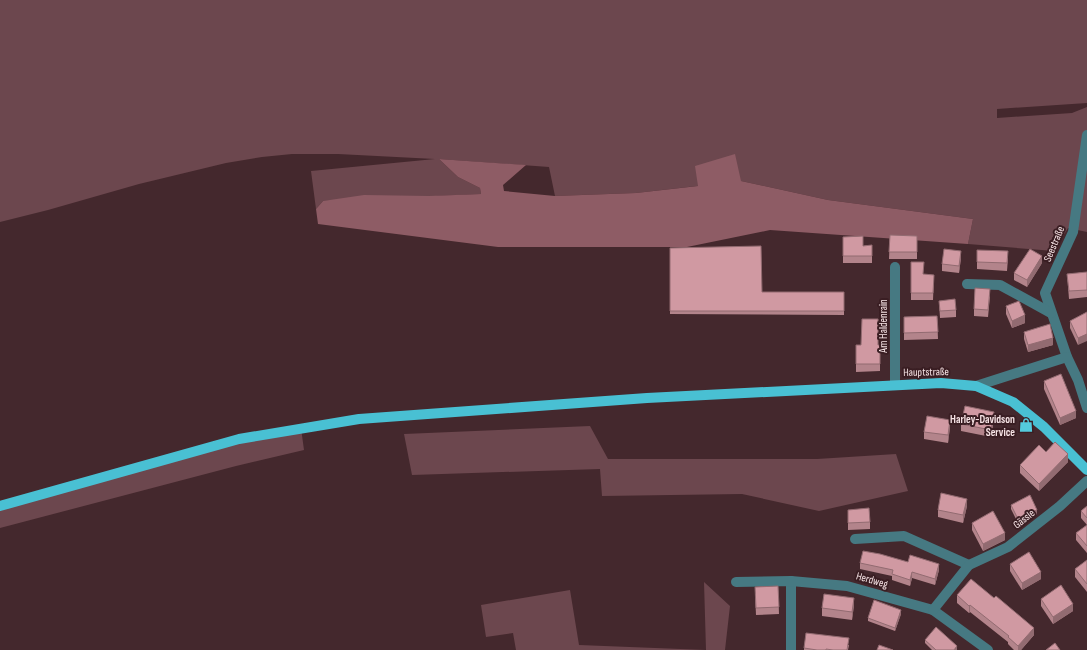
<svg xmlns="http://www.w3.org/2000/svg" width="1087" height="650" font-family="'Sofia Sans Condensed',sans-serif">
<rect width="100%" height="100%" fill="#44282d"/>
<g fill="#6c474e">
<polygon points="0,0 1087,0 1087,103 997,109 997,118 1072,113 1087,107 1087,232 1068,228 1054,251 968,244 973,219 828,200 741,181 636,193 555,196 549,167 439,159 458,177 480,188 481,194 323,201 316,209 311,171 435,159 338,154 292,154 262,157 226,163 139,184 48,210 0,222"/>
<polygon points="590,426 608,459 817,459 896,454 908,491 819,511 742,494 602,496 600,469 412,475 404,434"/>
<polygon points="301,428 304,450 236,466 0,528 0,506 239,439"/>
<polygon points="704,582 730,606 725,650 516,650 513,633 486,637 481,605 570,590 579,645 706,650"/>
</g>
<polygon fill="#8e5c65" points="735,154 741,181 828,200 973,219 968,244 770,230 687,247 498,247 318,224 316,209 323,201 364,195 429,196 481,194 480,188 458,177 439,159 526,165 503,185 504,191 555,196 636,193 698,186 695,166"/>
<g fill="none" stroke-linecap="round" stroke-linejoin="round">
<g stroke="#467982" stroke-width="10">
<polyline points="1087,135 1073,232 1045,293 1067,357 1078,380 1087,408"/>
<polyline points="895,267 895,385"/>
<polyline points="967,284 1000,285 1051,313"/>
<polyline points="976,386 1067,357"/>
<polyline points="855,539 904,536 969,565"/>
<polyline points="791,581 791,650"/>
<polyline points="736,582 791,581 847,586 933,610 988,650"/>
<polyline points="933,610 969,565 1008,547 1060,506 1087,481"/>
</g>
<polyline stroke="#49c0d3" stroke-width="10" points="0,506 239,439 359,419 647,398 941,383 976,386 1013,402 1044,427 1087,470"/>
</g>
<g fill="#b3848b">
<polygon points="890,235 917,236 917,259 889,259"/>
<polygon points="843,237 863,246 872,245 872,263 843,263"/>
<polygon points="670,248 762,292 844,292 844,315 670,314"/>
<polygon points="961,258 959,273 942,271 942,264"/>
<polygon points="1008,258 1007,271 977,269 977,262"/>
<polygon points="911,262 923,274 934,275 933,300 911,300"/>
<polygon points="1042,263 1027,287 1014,280 1014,273"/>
<polygon points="1087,272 1087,297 1069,299 1067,274"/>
<polygon points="990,296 988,317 974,316 974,309"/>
<polygon points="939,301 956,310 956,317 940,318"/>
<polygon points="1006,306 1025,323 1012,328 1006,314"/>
<polygon points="1087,312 1078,345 1070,328 1070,321"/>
<polygon points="937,316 938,339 904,340 904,317"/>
<polygon points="1024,332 1053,345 1028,352 1024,339"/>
<polygon points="856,345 880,345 880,371 856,372"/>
<polygon points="1044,381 1076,418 1060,425 1044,389"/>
<polygon points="994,419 991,437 961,431 961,424"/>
<polygon points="950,427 948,443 924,439 924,432"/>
<polygon points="1046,452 1068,462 1039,491 1020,473 1020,465"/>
<polygon points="1011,505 1037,514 1018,523 1011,509"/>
<polygon points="967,506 963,523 938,517 938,510"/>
<polygon points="1087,506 1087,525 1081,518 1081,511"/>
<polygon points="848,510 870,522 870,529 848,530"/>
<polygon points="972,523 1005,540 983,551 972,530"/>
<polygon points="1087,525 1087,553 1076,540 1076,533"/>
<polygon points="1087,560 1087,592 1075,577 1075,569"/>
<polygon points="908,562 939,570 935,585 912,578 910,586 892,580 892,576 860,569 860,563"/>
<polygon points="1010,564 1041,579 1022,590 1010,571"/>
<polygon points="778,586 779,614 756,615 755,594"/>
<polygon points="957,595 1034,635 1021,650 1014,650 1008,644 1008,642 970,612 969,613 957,603"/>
<polygon points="1041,599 1073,611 1053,624 1041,606"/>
<polygon points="854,605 852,620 822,616 822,608"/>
<polygon points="901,614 895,631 868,621 868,618"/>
<polygon points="925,640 957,650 932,650 925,643"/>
<polygon points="849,645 848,650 804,650 804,648"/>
</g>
<g fill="#926b71">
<polygon points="961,251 961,258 959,273 959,266"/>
<polygon points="1042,256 1042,263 1027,287 1027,280"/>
<polygon points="1025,315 1025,323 1012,328 1012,321"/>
<polygon points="1087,334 1087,341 1078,345 1078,338"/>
<polygon points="1053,338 1053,345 1028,352 1028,345"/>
<polygon points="1076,411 1076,418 1060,425 1060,418"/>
<polygon points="994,412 994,419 991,437 991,430"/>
<polygon points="950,420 950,427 948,443 948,435"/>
<polygon points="1068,454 1068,462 1039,491 1039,484"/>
<polygon points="967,499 967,506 963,523 963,515"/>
<polygon points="1037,510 1037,514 1018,523 1018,519"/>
<polygon points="1005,533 1005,540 983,551 983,544"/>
<polygon points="939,564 939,570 935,585 935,579"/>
<polygon points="912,572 912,578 910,586 910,580"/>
<polygon points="1041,572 1041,579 1022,590 1022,583"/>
<polygon points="854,598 854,605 852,620 852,612"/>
<polygon points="1073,604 1073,611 1053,624 1053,617"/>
<polygon points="970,605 970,612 969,613 969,606"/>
<polygon points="901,610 901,614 895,631 895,628"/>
<polygon points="1034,628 1034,635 1021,650 1018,650 1018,646"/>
<polygon points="957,646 957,650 954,650"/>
</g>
<g fill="#d099a2" stroke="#926b71">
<polygon points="890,235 917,236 917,252 889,252"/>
<polygon points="863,236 863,246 872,245 872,256 843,256 843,237"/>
<polygon points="761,246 762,292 844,292 844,311 670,311 670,248"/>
<polygon points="944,249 961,251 959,266 942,264"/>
<polygon points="1030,249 1042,256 1027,280 1014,273"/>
<polygon points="977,250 1008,251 1007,263 977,262"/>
<polygon points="911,262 924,262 923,274 934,275 933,293 911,293"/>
<polygon points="1087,272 1087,290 1069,291 1067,274"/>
<polygon points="975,288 990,289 988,310 974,309"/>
<polygon points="955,299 956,310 940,311 939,301"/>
<polygon points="1019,301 1025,315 1012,321 1006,306"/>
<polygon points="1087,312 1087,334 1078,338 1070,321"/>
<polygon points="937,316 938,332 904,333 904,317"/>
<polygon points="862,319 878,319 878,345 880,345 880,364 856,364 856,345 861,345"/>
<polygon points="1050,324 1053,338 1028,345 1024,332"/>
<polygon points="1061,374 1076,411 1060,418 1044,381"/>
<polygon points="965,406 994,412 991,430 961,424"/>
<polygon points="927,416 950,420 948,435 924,432"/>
<polygon points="1055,442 1068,454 1039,484 1020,465 1039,445 1046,452"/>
<polygon points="941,493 967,499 963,515 938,510"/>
<polygon points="1030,495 1037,510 1018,519 1011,505"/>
<polygon points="1087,506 1087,518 1081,511"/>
<polygon points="869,508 870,522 848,523 848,510"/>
<polygon points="993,511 1005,533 983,544 972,523"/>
<polygon points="1087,525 1087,546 1076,533"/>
<polygon points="863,551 880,554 908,562 910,555 939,564 935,579 912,572 910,580 892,574 893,570 860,563"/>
<polygon points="1029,552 1041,572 1022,583 1010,564"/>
<polygon points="1087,560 1087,584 1075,569"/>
<polygon points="971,579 994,598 996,596 1034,628 1018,646 1008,637 1009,636 970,605 969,606 957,595"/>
<polygon points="1061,585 1073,604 1053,617 1041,599"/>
<polygon points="778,586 779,607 756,608 755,587"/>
<polygon points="824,594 854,598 852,612 822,608"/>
<polygon points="874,600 901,610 895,628 868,618"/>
<polygon points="936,627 957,646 954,650 936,650 925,640"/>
<polygon points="806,633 849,638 847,650 833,650 826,649 826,650 817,650 804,648"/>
<polygon points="1055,643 1060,650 1046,650"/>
<polygon points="879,645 893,650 877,650"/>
</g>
<defs>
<symbol id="shop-bare" viewBox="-9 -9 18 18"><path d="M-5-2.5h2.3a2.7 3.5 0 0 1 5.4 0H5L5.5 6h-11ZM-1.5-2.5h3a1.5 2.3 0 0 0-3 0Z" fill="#54cadd" stroke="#3a1e23" stroke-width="2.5" paint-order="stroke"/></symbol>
</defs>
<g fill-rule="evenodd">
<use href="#shop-bare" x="1016" y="415" width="20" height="20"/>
</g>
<g text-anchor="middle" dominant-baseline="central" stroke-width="4" stroke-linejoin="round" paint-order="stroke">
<g font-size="11" fill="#f7e4e6" stroke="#3a1e23">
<text transform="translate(1054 244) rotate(-67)">Seestraße</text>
<text transform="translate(883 326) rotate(-90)">Am Haldenrain</text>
<text transform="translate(926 372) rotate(-1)">Hauptstraße</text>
<text transform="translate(1024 519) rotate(-38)">Gässle</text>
<text transform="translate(872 580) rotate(16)">Herdweg</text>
</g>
<g font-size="11" font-weight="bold" fill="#f7e4e6" stroke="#3a1e23" text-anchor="end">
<text x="1015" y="419">Harley-Davidson<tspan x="1015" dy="13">Service</tspan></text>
</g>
</g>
</svg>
